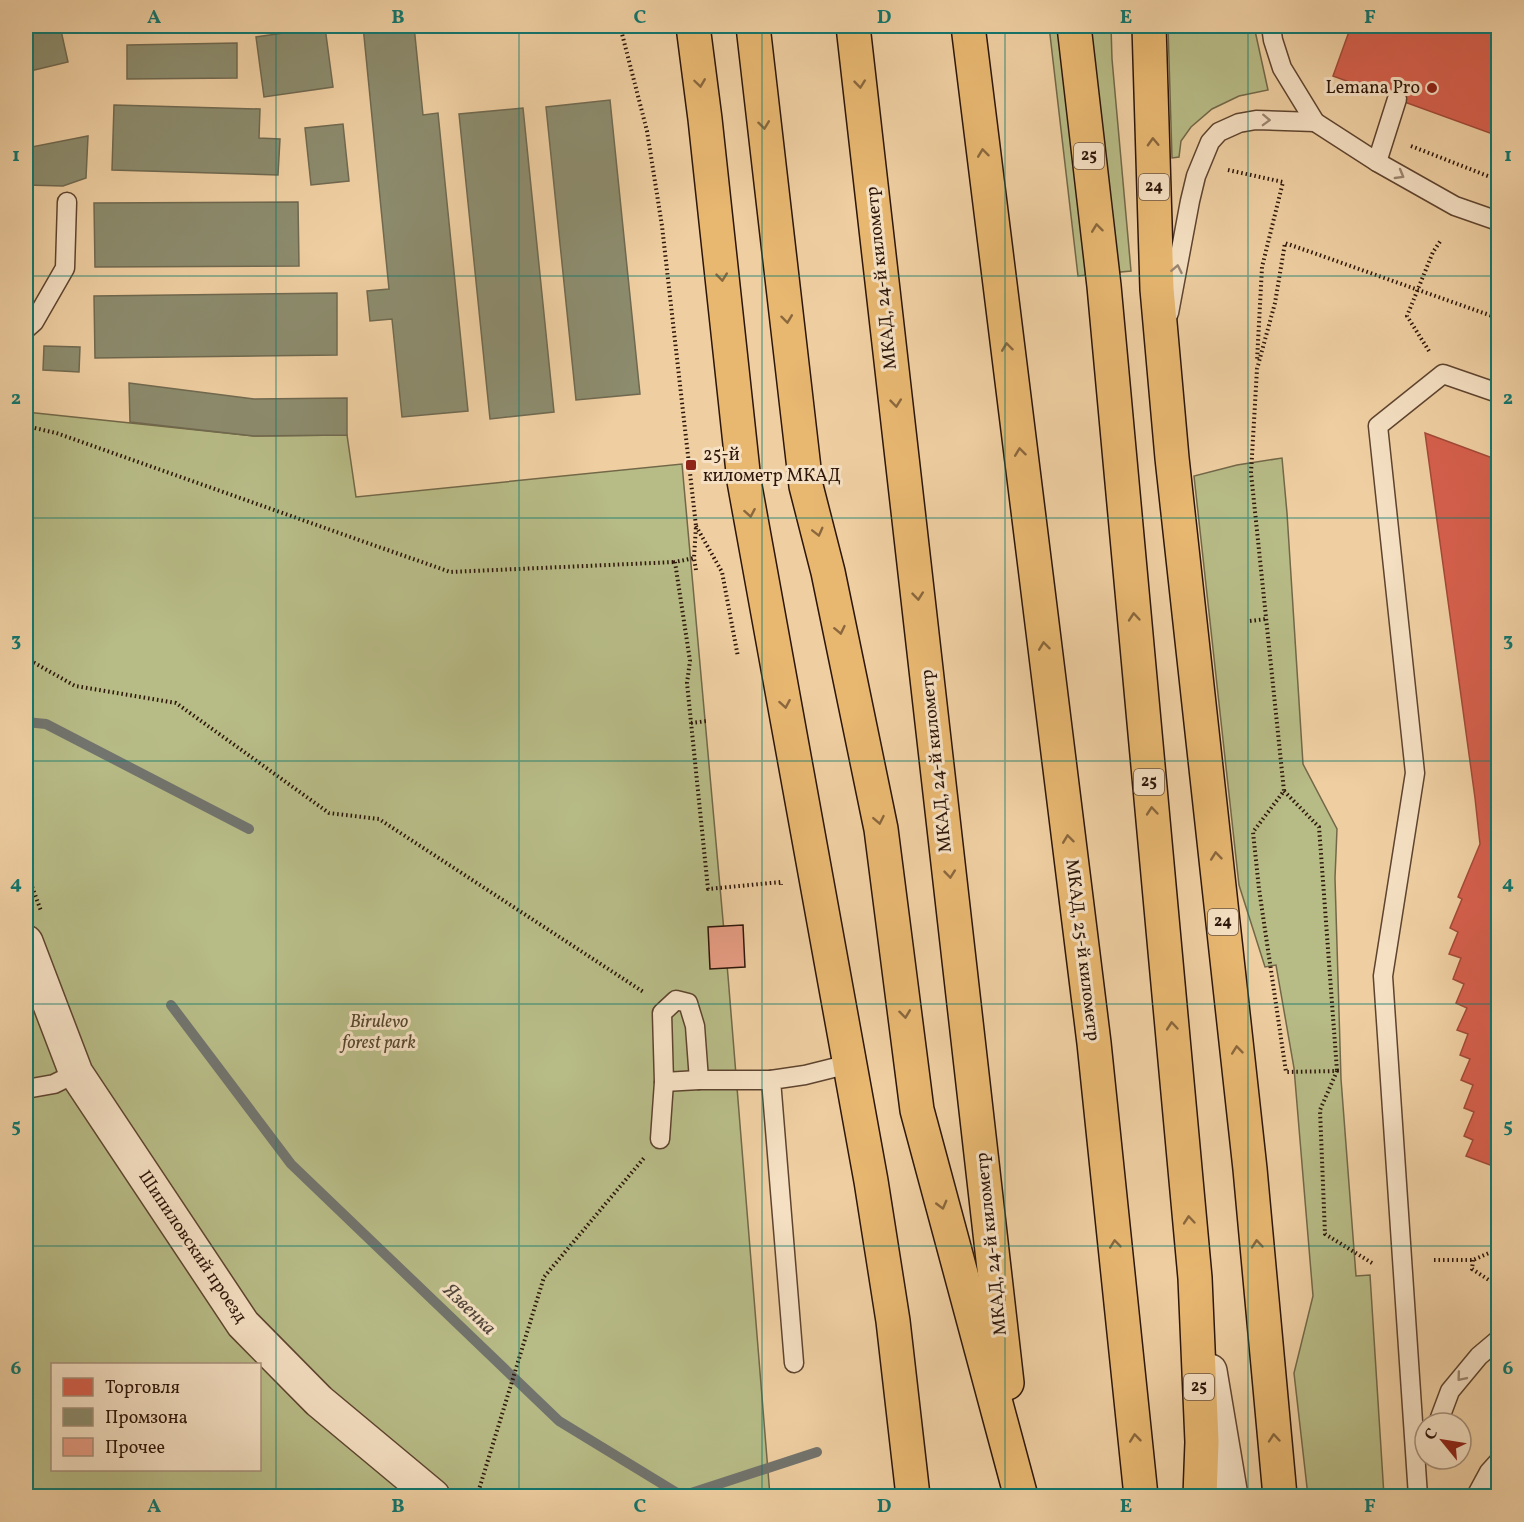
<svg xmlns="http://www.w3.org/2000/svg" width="1524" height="1522" font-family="Vollkorn,serif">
<rect width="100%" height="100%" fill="#efcfa2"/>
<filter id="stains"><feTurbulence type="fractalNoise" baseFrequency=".00333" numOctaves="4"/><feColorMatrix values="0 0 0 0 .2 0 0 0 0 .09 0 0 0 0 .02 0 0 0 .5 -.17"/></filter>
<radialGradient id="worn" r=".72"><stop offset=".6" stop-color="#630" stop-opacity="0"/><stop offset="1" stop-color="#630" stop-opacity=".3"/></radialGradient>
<g fill="#b7bb86" stroke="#726848" stroke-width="1.5" fill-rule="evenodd">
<polygon points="1049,26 1111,26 1112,59 1131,271 1078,276"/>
<polygon points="1168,26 1254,26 1268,90 1239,96 1212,109 1191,127 1181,141 1179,157 1172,158"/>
<path d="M26 412 254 436 347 435 356 497 682 464 728 976 770 1496H26ZM52 1364H260V1470H52Z"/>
<polygon points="1282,458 1287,513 1303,764 1337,829 1335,878 1341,1079 1356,1276 1370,1275 1384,1496 1308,1496 1294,1373 1313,1296 1294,1068 1276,965 1265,967 1239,885 1194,476 1237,465"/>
</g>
<g fill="#d6604d" stroke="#a34a39" stroke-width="1.5">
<polygon points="1351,26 1498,26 1498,136 1333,76"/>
<polygon points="1425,433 1498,460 1498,1168 1466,1156 1473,1140 1464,1136 1474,1112 1464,1108 1473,1085 1461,1080 1470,1059 1460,1055 1468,1034 1457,1030 1467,1008 1456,1003 1464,984 1453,979 1461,958 1449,954 1458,932 1450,928 1462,899 1458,897 1480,844 1475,798"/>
</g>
<g fill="#8c8c6e" stroke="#706950" stroke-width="1.5">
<polygon points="26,26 60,26 68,62 26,72"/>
<polygon points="363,26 414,26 423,115 438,113 468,411 402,417 392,319 370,321 367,291 389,289"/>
<polygon points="325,27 333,87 264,97 256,37"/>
<polygon points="237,43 237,78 127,79 127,45"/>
<polygon points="610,100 640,394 576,400 546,107"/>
<polygon points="114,105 260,109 259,138 280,139 278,175 112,170"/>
<polygon points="523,108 554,412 490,419 459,114"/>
<polygon points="343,124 349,181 311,185 305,128"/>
<polygon points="88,136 86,178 63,186 26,185 26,148"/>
<polygon points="298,202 299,266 95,267 94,203"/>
<polygon points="337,293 337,355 95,358 94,296"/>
<polygon points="44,346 80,347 79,372 43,370"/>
<polygon points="129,383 254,399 347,398 347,435 254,436 130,422"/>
</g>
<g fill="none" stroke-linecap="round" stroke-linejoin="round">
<g stroke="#72746e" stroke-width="10">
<polyline points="26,722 46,724 249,829"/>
<polyline points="171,1005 291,1164 559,1421 682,1496 817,1452"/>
</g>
</g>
<polygon fill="#e79d84" stroke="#2d1609" stroke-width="1.5" points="743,925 745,967 710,969 708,927"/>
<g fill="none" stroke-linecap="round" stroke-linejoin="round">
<defs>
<g id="lane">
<polyline points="1271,26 1273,40 1282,68 1315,122 1377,162 1455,206 1498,221"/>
<polyline points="1377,162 1397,99"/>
<polyline points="1169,313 1190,201 1196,176 1210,142 1219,132 1239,123 1256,120 1315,122"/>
<polyline points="26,329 34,322 65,268 67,202"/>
<polyline points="664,1082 699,1080 771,1080"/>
<polyline points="26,1089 54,1084 76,1073"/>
<polyline points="660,1139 664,1082 662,1013 676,1000 688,1003 695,1026 699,1080"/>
<polyline points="794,1363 771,1080 805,1075 849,1064"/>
<polyline points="1438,1423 1450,1391 1479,1356 1498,1340"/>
<polyline points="1418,1496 1383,976 1415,773 1378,426 1443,374 1498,393"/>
<polyline points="1476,1496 1489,1472 1498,1462"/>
</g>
<g id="street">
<polyline points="26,942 76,1073 243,1324 319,1401 433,1496"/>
<polyline points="1210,1371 1231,1496"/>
</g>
<polyline id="primary" points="1149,26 1157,289 1172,458 1250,1169 1280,1496"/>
<g id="highway">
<polyline points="693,26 705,119 744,481 871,1181 893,1321 913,1496"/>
<polyline points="753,26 806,486 828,572 881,829 917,1110 1020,1493"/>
<polyline points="853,26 1007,1383"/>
<polyline points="968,26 1094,1043 1141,1496"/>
<polyline points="1074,26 1104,286 1195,1278 1202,1442 1200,1496"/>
</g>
</defs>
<use href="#lane" stroke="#5e442f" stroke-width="21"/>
<use href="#street" stroke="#5e442f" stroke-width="36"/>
<use href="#primary" stroke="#2d1609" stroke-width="36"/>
<use href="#highway" stroke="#2d1609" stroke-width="36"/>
<g stroke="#2d1609" stroke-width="4" stroke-dasharray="1.5 3" stroke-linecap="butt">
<polyline points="620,26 647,131 662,226 696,526 694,558"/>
<polyline points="1411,146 1498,180"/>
<polyline points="1228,170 1283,182 1262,267 1257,361"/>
<polyline points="1429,351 1407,316 1433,252 1441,240"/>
<polyline points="26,426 56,433 450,572 675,562"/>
<polyline points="696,526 722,572 738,657"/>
<polyline points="696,570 694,558 675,562 690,661 687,683 708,889 781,882 781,885"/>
<polyline points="1250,621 1266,619"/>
<polyline points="26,658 75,686 176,703 329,813 379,819 645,993"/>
<polyline points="691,723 707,721"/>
<polyline points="1284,791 1319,827 1337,1071"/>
<polyline points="26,870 41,911"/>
<polyline points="1434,1260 1473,1260 1498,1249"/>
<polyline points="1473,1260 1472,1269 1498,1286"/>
<polyline points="1372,1263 1325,1234 1320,1110 1337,1071 1286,1072 1259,889 1253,832 1284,791 1251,473 1257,369 1275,303 1285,243 1498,318"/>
<polyline points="477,1496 544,1277 644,1158"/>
</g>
<use href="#lane" stroke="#f5e0c3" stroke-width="18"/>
<use href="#street" stroke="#f5e0c3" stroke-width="33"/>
<use href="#primary" stroke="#e8b871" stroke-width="33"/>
<use href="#highway" stroke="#e8b871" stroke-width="33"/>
</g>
<defs><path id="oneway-chevron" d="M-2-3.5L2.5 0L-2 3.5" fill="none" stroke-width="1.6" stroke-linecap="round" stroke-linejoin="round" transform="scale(1.5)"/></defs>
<g stroke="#8a673d">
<use href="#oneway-chevron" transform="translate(700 83) rotate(82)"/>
<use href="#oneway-chevron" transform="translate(860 84) rotate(84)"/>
<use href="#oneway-chevron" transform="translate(764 125) rotate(83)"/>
<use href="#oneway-chevron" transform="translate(1153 142) rotate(-92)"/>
<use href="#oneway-chevron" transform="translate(983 153) rotate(-97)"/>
<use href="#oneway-chevron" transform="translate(1097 228) rotate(-97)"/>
<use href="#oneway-chevron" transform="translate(722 277) rotate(84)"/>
<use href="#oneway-chevron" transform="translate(787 319) rotate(83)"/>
<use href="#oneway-chevron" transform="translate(1007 347) rotate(-97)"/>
<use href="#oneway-chevron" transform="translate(896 403) rotate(84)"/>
<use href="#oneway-chevron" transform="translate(1020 452) rotate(-97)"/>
<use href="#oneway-chevron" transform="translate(750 513) rotate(80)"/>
<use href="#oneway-chevron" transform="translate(818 532) rotate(76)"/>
<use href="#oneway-chevron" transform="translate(918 596) rotate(84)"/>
<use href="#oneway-chevron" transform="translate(1134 617) rotate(-95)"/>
<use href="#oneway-chevron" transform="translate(840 630) rotate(78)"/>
<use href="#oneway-chevron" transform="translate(1044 646) rotate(-97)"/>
<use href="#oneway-chevron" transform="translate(785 704) rotate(80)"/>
<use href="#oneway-chevron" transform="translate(1152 811) rotate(-95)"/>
<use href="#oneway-chevron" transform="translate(879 820) rotate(79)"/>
<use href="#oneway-chevron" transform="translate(1068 839) rotate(-97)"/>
<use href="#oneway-chevron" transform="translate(1216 856) rotate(-96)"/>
<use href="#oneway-chevron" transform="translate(950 874) rotate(84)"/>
<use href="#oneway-chevron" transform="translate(905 1014) rotate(83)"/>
<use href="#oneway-chevron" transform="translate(1172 1026) rotate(-95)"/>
<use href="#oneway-chevron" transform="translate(1237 1050) rotate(-96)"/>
<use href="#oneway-chevron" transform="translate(942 1205) rotate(75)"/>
<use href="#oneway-chevron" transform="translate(1189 1220) rotate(-95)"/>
<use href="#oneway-chevron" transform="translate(1115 1244) rotate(-96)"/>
<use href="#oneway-chevron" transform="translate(1257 1244) rotate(-95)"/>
<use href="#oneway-chevron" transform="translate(1135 1438) rotate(-96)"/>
<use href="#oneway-chevron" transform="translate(1274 1438) rotate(-95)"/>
</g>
<g stroke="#9b856f">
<use href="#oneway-chevron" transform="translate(1266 120) rotate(2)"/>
<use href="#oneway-chevron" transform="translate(1400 175) rotate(30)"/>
<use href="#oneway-chevron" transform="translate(1177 269) rotate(-79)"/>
<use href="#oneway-chevron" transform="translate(1461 1377) rotate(130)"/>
</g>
<path fill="none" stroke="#0f766e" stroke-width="1.5" stroke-opacity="0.55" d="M276 26V1496M519 26V1496M762 26V1496M1005 26V1496M1248 26V1496M26 276H1498M26 518H1498M26 761H1498M26 1004H1498M26 1246H1498"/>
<g fill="#8f2418" stroke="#f5e0c3" stroke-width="2">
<circle cx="1432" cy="88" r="6"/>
<rect x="685" y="459" width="12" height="12" rx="3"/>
</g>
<g text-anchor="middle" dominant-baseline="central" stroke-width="6" stroke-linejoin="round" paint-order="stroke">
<g fill="#f5e0c3" stroke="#695341" stroke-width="1.5">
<rect x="1074" y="143" width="30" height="26" rx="4.5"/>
<rect x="1139" y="174" width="30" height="26" rx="4.5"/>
<rect x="1134" y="769" width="30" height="26" rx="4.5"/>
<rect x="1208" y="909" width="30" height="26" rx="4.5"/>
<rect x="1184" y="1374" width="30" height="26" rx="4.5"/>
</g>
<g font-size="16" font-weight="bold" fill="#2d1609">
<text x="1089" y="156">25</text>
<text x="1154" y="187">24</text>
<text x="1149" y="782">25</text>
<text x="1223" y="922">24</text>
<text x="1199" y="1387">25</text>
</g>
<g font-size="18" fill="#2d1609" stroke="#f5e0c3" text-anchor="end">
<text x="1420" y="88">Lemana Pro</text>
<text x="703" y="455" text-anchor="start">25-й<tspan x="703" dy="21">километр МКАД</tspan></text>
</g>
<g font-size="18" fill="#2d1609" stroke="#f5e0c3">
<text transform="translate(882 278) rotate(-96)">МКАД, 24-й километр</text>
<text transform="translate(937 761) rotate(-96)">МКАД, 24-й километр</text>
<text transform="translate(1082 950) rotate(83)">МКАД, 25-й километр</text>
<text transform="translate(992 1244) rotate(-96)">МКАД, 24-й километр</text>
<text transform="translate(192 1247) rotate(56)">Шипиловский проезд</text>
</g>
<g font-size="18" font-style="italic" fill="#56482e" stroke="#f5e0c3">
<text x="379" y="1022">Birulevo<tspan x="379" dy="21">forest park</tspan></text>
</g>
<g font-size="20" font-style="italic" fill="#50453c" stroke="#f5e0c3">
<text transform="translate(469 1310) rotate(44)">Язвенка</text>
</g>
</g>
<rect width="1524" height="1522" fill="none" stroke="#efcfa2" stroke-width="66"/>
<rect x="51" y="1363" width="210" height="108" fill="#f5e0c3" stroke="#a58f79" stroke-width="1.5"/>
<rect x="63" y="1378" width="30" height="18" fill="#d6604d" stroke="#a58f79" stroke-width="1.5"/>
<text x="105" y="1393" font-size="18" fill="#2d1609">Торговля</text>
<rect x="63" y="1408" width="30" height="18" fill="#8c8c6e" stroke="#a58f79" stroke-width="1.5"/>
<text x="105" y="1423" font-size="18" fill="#2d1609">Промзона</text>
<rect x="63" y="1438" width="30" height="18" fill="#e79d84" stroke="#a58f79" stroke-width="1.5"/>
<text x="105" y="1453" font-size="18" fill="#2d1609">Прочее</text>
<g transform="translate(1443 1441) rotate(300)"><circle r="28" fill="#f5e0c3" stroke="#a58f79" stroke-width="1.5"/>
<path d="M0-4.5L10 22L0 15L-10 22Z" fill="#8f2418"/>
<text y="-9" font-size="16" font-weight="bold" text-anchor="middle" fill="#2d1609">С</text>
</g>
<rect x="33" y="33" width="1458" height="1456" fill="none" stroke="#0f766e" stroke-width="2"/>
<g font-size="20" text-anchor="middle" font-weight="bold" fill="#0f766e">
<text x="154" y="23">A</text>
<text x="398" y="23">B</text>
<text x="640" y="23">C</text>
<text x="884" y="23">D</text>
<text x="1126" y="23">E</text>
<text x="1370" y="23">F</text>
<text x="16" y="161">1</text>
<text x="1508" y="161">1</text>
<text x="16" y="404">2</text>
<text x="1508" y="404">2</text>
<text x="16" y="646">3</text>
<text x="1508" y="646">3</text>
<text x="16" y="889">4</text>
<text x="1508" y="889">4</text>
<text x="16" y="1132">5</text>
<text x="1508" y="1132">5</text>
<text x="16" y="1374">6</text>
<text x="1508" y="1374">6</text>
<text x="154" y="1512">A</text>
<text x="398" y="1512">B</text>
<text x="640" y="1512">C</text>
<text x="884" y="1512">D</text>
<text x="1126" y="1512">E</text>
<text x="1370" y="1512">F</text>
</g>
<rect width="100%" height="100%" filter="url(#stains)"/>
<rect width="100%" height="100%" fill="url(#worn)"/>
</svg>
